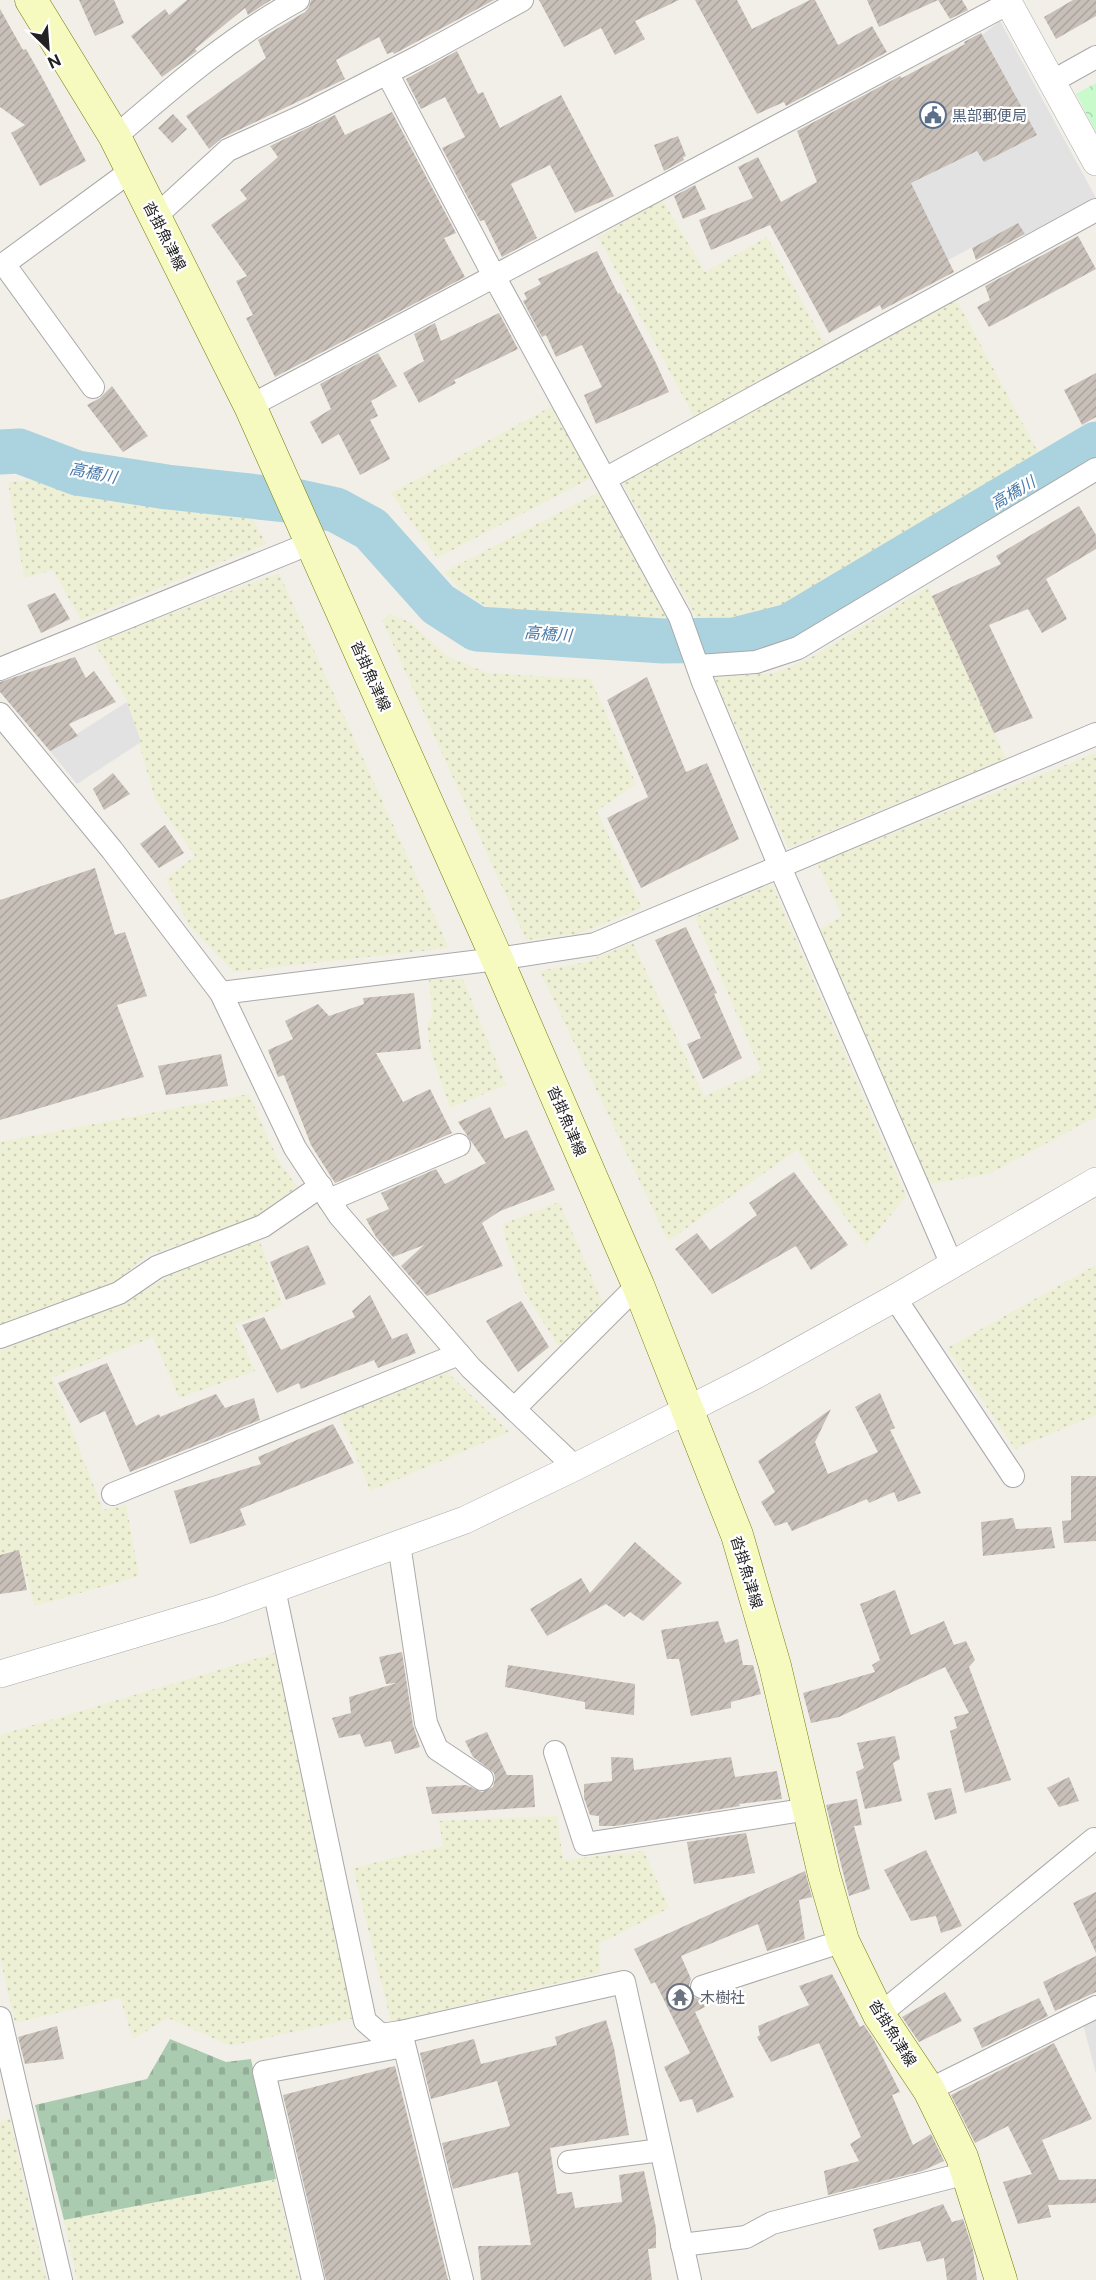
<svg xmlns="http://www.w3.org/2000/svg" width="1096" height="2280" font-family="'Public Sans','Noto Sans JP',sans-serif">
<defs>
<pattern id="farmland-dots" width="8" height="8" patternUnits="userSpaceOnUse" patternTransform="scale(1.5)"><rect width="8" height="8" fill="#eef0d5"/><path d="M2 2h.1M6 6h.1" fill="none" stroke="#ccceb7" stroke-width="1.8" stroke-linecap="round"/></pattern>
<pattern id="cemetery-stones" width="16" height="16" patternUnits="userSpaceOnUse" patternTransform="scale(1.5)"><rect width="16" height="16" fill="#aacbaf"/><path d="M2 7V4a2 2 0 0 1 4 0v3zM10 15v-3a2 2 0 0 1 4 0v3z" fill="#92ae96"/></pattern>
<pattern id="park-crowns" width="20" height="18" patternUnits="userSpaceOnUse" patternTransform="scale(1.5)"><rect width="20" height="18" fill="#c8facc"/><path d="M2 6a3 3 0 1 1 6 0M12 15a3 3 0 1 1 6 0" fill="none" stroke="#acd6af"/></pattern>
<pattern id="building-hatch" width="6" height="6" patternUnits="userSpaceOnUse" patternTransform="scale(1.5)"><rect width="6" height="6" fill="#c7bfb8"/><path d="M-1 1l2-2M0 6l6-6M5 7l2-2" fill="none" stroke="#aba49e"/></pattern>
</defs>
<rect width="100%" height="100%" fill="#f2efe9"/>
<g fill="url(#farmland-dots)">
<polygon points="662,199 705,272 767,237 825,344 694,417 598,237"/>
<polygon points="955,297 1038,452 781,612 748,621 723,625 699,622 621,481"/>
<polygon points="554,405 595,476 437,558 391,493"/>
<polygon points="46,479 125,496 253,519 266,544 81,620 53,570 24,578 8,482"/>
<polygon points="603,490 668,618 516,613 485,606 460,590 444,572"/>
<polygon points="279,573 449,948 234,972 190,927 166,879 195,856 155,799 127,702 94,642"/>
<polygon points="928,587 1006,759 788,848 714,677 775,673 810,658"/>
<polygon points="391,614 411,623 447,656 487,673 591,679 636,784 597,811 642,908 578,934 526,940 382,620"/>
<polygon points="1096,753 1096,1117 989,1174 929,1184 818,930 842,916 817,863"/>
<polygon points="772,884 906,1196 866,1246 797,1150 668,1241 540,971 586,962 633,943 704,1096 761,1071 695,917"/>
<polygon points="429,979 463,979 506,1085 450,1108 430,1050 427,1023 432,1017"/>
<polygon points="249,1094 277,1158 297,1187 255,1219 148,1255 114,1283 0,1325 0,1142"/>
<polygon points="559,1202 604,1305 560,1349 524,1291 505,1238 503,1224"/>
<polygon points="258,1237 283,1305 235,1325 255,1371 179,1398 153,1337 52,1378 103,1510 126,1504 139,1576 35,1606 19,1551 0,1554 0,1350 138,1294 177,1271"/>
<polygon points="1096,1265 1096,1415 1015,1449 947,1348"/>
<polygon points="447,1372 509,1432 370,1491 339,1415"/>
<polygon points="275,1653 355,2018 231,2046 168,2018 133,2039 120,1998 15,2023 0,1958 0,1735"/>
<polygon points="557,1816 563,1860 644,1851 669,1908 599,1944 600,1973 391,2022 353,1868 443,1846 439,1821"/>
<polygon points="10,2119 46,2280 0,2280 0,2121"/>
<polygon points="276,2179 299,2280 77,2280 64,2220"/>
</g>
<polygon fill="url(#cemetery-stones)" points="170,2039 226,2062 251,2059 276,2179 64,2220 35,2105 147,2079"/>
<polygon fill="url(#park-crowns)" points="1096,83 1096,132 1076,94"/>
<g fill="#e2e2e2">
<polygon points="1000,21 1096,198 1025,235 1018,223 948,260 911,183 977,151 984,161 982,35"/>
<polygon points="127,702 141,742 77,784 50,751"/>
<polygon points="1096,2018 1096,2074 1083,2024"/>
</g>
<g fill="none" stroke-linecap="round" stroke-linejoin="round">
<polyline stroke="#aad3df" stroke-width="45" points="0,452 19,451 77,473 167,487 295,501 336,510 371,529 438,604 477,629 663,641 734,640 789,626 1096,444"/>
</g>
<g fill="url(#building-hatch)">
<polygon points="79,0 114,0 124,23 95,36"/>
<polygon points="187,0 271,0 248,15 245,8 195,49 197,51 162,77 131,36 165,9 169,15"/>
<polygon points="311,0 494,0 394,54 393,52 387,54 379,37 336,60 345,79 222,138 209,149 186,116 266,58 258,40 305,12 309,7"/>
<polygon points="539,0 679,0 635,21 645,39 615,55 601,28 564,47"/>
<polygon points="695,0 737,0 752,29 810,0 815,0 838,45 872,26 887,52 786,106 784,102 757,114"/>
<polygon points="867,0 962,0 968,10 950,19 938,0 879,27"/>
<polygon points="1073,0 1096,0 1096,16 1056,39 1044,17"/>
<polygon points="0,9 23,50 26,49 44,81 86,161 40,186 11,133 25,125 0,107"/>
<polygon points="981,33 1037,135 984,162 977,151 911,183 954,272 882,310 880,305 829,333 770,225 711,250 699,220 753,198 738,167 758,157 781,202 817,182 797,131 900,76 902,78 965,44 964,42"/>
<polygon points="457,51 478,94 483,92 500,128 561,95 614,196 575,213 550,165 511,184 537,238 502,257 484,220 480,221 442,148 465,137 445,97 421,109 406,79"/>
<polygon points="392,112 456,233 444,238 465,277 275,377 246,318 253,315 236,281 247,276 211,225 247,199 240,190 278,157 270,146 335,115 345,135"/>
<polygon points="173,114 187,129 172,143 158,128"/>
<polygon points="678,136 686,156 683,157 684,160 664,171 654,145"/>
<polygon points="695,185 706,209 683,219 674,196"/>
<polygon points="1018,223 1025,234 976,260 972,248"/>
<polygon points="1078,236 1096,269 989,327 977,307 990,300 985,286"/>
<polygon points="597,251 618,294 620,293 656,363 669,392 596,424 584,395 602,387 582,345 556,357 546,335 542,337 523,301 527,299 524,293 541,284 538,279"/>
<polygon points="499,313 518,349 454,380 456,383 419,403 403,373 424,361 414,334 435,323 441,341"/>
<polygon points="378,353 397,386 371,401 378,416 370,420 390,459 360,475 339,434 322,444 310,422 331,409 320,384"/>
<polygon points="1096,373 1096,417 1082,425 1064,390"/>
<polygon points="112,386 148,436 123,452 87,405 100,398"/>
<polygon points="1079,506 1096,535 1096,549 1046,579 1067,619 1042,633 1028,609 989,625 1033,718 994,733 932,596 1001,564 996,556"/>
<polygon points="55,593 70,619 41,633 27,605"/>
<polygon points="75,657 86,678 94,671 116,702 69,724 78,736 50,751 0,692 0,682"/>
<polygon points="647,677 686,772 707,763 739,839 641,888 607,818 648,797 607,700"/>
<polygon points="113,773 130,794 104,810 93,789"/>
<polygon points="165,825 184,853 159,868 140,844"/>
<polygon points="95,868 115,935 125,932 147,996 117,1005 144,1077 0,1120 0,900"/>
<polygon points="686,927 717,993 714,994 742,1058 703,1079 687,1044 701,1038 655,940"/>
<polygon points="414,993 421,1049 376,1053 403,1102 430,1089 452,1133 335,1183 311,1145 284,1075 278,1077 268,1050 293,1039 285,1021 318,1004 329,1016 364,1004 363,998"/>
<polygon points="221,1054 228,1086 166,1095 158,1066"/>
<polygon points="490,1107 505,1139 527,1130 555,1190 500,1211 482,1223 503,1266 427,1296 401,1266 424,1245 393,1257 376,1237 366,1219 389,1209 381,1193 436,1169 445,1184 486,1163 458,1122"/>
<polygon points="794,1172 848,1245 811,1270 796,1246 712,1294 675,1249 697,1233 710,1250 757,1215 749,1203"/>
<polygon points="308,1245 326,1284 286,1300 270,1262"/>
<polygon points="370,1295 392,1339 407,1333 416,1353 378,1368 374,1360 301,1389 299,1383 277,1393 242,1325 264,1317 281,1350 355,1317 352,1311"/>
<polygon points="521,1301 549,1347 518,1372 486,1321"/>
<polygon points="107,1363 136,1426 159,1414 160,1417 216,1394 225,1408 254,1398 260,1420 130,1472 105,1411 80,1423 58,1383"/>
<polygon points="880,1393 895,1428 890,1430 921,1493 898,1502 894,1492 869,1503 867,1499 792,1531 787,1522 775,1526 761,1502 775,1492 758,1461 831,1409 815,1442 828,1474 878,1452 855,1407"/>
<polygon points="333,1424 354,1463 240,1509 246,1525 190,1544 174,1491 261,1464 258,1457"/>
<polygon points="1071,1476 1096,1476 1096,1541 1064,1543 1062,1521 1071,1520"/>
<polygon points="1013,1518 1016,1529 1051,1527 1055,1548 983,1556 981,1522"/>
<polygon points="635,1542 682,1583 643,1621 630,1612 624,1617 606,1604 547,1636 530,1609 581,1578 590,1593"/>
<polygon points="19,1550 27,1590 0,1594 0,1555"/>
<polygon points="895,1590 911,1635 944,1621 954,1645 966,1641 975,1660 969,1667 1011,1780 965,1793 950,1731 957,1728 954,1717 969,1713 945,1667 839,1717 811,1723 803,1693 875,1672 872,1665 880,1660 860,1604"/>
<polygon points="718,1621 725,1643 738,1639 743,1665 753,1665 761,1694 731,1702 731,1708 691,1716 679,1659 667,1659 661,1630"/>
<polygon points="402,1652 413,1725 420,1747 395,1754 391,1741 365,1747 360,1734 339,1738 332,1718 351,1713 349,1697 397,1683 386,1684 379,1657"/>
<polygon points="508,1665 635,1684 634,1715 585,1709 585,1702 505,1687"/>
<polygon points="487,1732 507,1775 533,1775 535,1807 432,1814 426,1787 466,1785 482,1792 493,1787 495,1779 494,1773 473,1757 465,1741"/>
<polygon points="895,1736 900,1759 893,1763 902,1801 865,1809 856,1772 864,1768 857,1743"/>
<polygon points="611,1757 633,1758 634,1770 731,1757 735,1777 777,1771 782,1799 739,1804 740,1806 615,1826 599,1826 599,1816 590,1815 584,1798 584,1784 612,1781"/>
<polygon points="1069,1777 1079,1801 1059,1807 1047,1788"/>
<polygon points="951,1788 957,1813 935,1820 927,1793"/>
<polygon points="857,1799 862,1825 854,1826 870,1889 849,1896 826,1805"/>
<polygon points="746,1833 755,1873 694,1884 687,1842"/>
<polygon points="926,1850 962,1926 941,1933 936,1916 911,1921 884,1870"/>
<polygon points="805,1871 812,1897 799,1900 805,1939 767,1951 758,1924 681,1956 691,1979 689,1985 689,1992 693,1997 701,2000 705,2007 695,2012 734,2097 697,2113 692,2099 680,2102 664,2067 690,2053 655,1982 651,1984 634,1949"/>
<polygon points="1096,1892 1096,1953 1073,1903"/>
<polygon points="1096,1956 1096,1992 1055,2011 1043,1982"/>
<polygon points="832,1974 860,2027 864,2025 874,2040 900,2092 892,2095 913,2145 931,2134 944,2161 922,2171 828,2195 824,2171 859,2161 850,2144 861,2137 819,2043 771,2062 757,2037 760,2035 758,2026 809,2005 799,1986"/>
<polygon points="945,1992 962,2021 919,2042 902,2017"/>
<polygon points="1039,1998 1048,2016 982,2048 973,2028"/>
<polygon points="606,2020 614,2048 629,2135 550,2148 557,2194 572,2192 575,2208 622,2202 619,2175 644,2171 656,2228 656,2248 648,2249 652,2280 481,2280 478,2246 531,2245 518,2172 453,2189 442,2143 510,2126 497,2081 431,2099 420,2053 474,2039 481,2064 557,2045 555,2037"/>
<polygon points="57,2026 64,2059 25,2064 18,2037"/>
<polygon points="1054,2043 1092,2119 1042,2140 1059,2180 1096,2179 1096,2203 1048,2205 1051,2217 1018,2224 1003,2182 1032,2174 1008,2126 975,2143 951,2095"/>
<polygon points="395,2066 448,2280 326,2280 283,2095"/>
<polygon points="943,2204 952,2222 963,2219 973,2250 977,2280 947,2280 944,2258 927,2262 920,2241 879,2250 873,2229"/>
</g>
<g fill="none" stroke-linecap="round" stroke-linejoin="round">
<defs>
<g id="minor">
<polyline points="387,73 494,276 680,617 703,682 780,867 952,1265"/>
<polyline points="1053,81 1096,57"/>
<path d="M115 137C173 87 230 37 298 0"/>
<polyline points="155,217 228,150 305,115 422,55 522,0"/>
<polyline points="93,387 4,264 132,170"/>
<polyline points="250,406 1009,3"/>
<polyline points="605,479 1096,210"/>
<polyline points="698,666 756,662 798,648 1096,469"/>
<polyline points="0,669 311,543"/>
<polyline points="0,714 112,850 221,993 295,1148 339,1215 471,1368 575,1467"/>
<polyline points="221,993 497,959 595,944 1096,734"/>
<polyline points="329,1200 459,1145"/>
<polyline points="895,1298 1013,1476"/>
<polyline points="0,1337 119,1293 157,1267 263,1226 321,1186"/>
<polyline points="514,1409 638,1285"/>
<polyline points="113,1494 459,1354"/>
<polyline points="399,1544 426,1723 437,1749 482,1779"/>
<polyline points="274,1589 365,2021 381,2035 401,2032 624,1982 690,2280"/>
<polyline points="555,1752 585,1844 809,1809"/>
<polyline points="702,1987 843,1941"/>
<polyline points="879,2015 1094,1839"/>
<polyline points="0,2018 61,2280"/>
<polyline points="401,2032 462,2280"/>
<polyline points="929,2090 1096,2007"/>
<polyline points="569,2162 661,2150"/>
<polyline points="682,2245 746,2237 772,2223 967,2173"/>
<polyline points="313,2280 264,2072 404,2046"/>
</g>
<g id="tertiary">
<polyline points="1007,0 1096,162"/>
<polyline points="0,1674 219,1609 465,1520 575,1467 754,1376 895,1298 1096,1181"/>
</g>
<polyline id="secondary" points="31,0 115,137 250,406 497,959 638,1285 737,1535 775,1666 824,1875 843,1941 879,2015 929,2090 962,2157 1001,2280"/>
</defs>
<use href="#minor" stroke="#a9a9a9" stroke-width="24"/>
<use href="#tertiary" stroke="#a9a9a9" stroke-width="28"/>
<use href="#secondary" stroke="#707d05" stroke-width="33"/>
<use href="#minor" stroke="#fff" stroke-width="22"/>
<use href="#tertiary" stroke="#fff" stroke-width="27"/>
<use href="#secondary" stroke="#f7fabf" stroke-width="32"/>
</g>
<defs>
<symbol id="civic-ring" viewBox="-11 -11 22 22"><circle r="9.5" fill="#fff" stroke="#5c6f8a" stroke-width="1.5"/><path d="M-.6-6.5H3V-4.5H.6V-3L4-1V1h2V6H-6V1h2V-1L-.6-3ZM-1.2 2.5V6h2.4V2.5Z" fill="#5c6f8a"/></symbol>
<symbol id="temple-ring" viewBox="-11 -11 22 22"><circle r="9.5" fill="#fff" stroke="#6b7280" stroke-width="1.5"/><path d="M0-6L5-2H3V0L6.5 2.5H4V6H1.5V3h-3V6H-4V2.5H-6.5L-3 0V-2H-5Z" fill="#6b7280"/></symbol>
</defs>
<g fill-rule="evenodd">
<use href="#civic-ring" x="918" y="100" width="30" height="30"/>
<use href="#temple-ring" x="665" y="1982" width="30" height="30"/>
</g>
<g text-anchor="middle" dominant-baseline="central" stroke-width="4.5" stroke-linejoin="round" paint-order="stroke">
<g font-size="15" fill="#4e5e75" stroke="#fff" text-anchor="start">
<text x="952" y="115">黒部郵便局</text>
</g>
<g font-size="15" fill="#222" stroke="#fff">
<text transform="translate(165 236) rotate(63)">沓掛魚津線</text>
<text transform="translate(371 676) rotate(66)">沓掛魚津線</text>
<text transform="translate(567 1121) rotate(67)">沓掛魚津線</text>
<text transform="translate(747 1572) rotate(73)">沓掛魚津線</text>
<text transform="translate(893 2033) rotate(58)">沓掛魚津線</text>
</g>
<g font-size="15" fill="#5b616d" stroke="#fff" text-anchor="start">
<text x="700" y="1997">木樹社</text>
</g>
<g font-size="16" font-style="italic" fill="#4a7aab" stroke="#fff">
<text transform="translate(93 473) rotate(11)">高橋川</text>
<text transform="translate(1013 493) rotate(-31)">高橋川</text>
<text transform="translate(548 634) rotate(4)">高橋川</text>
</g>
</g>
<g transform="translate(48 48) rotate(155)" stroke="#ffffff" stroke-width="4.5" paint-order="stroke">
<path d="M0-4.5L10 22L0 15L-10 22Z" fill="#222222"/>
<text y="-9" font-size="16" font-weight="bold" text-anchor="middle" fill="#222222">N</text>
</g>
</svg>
